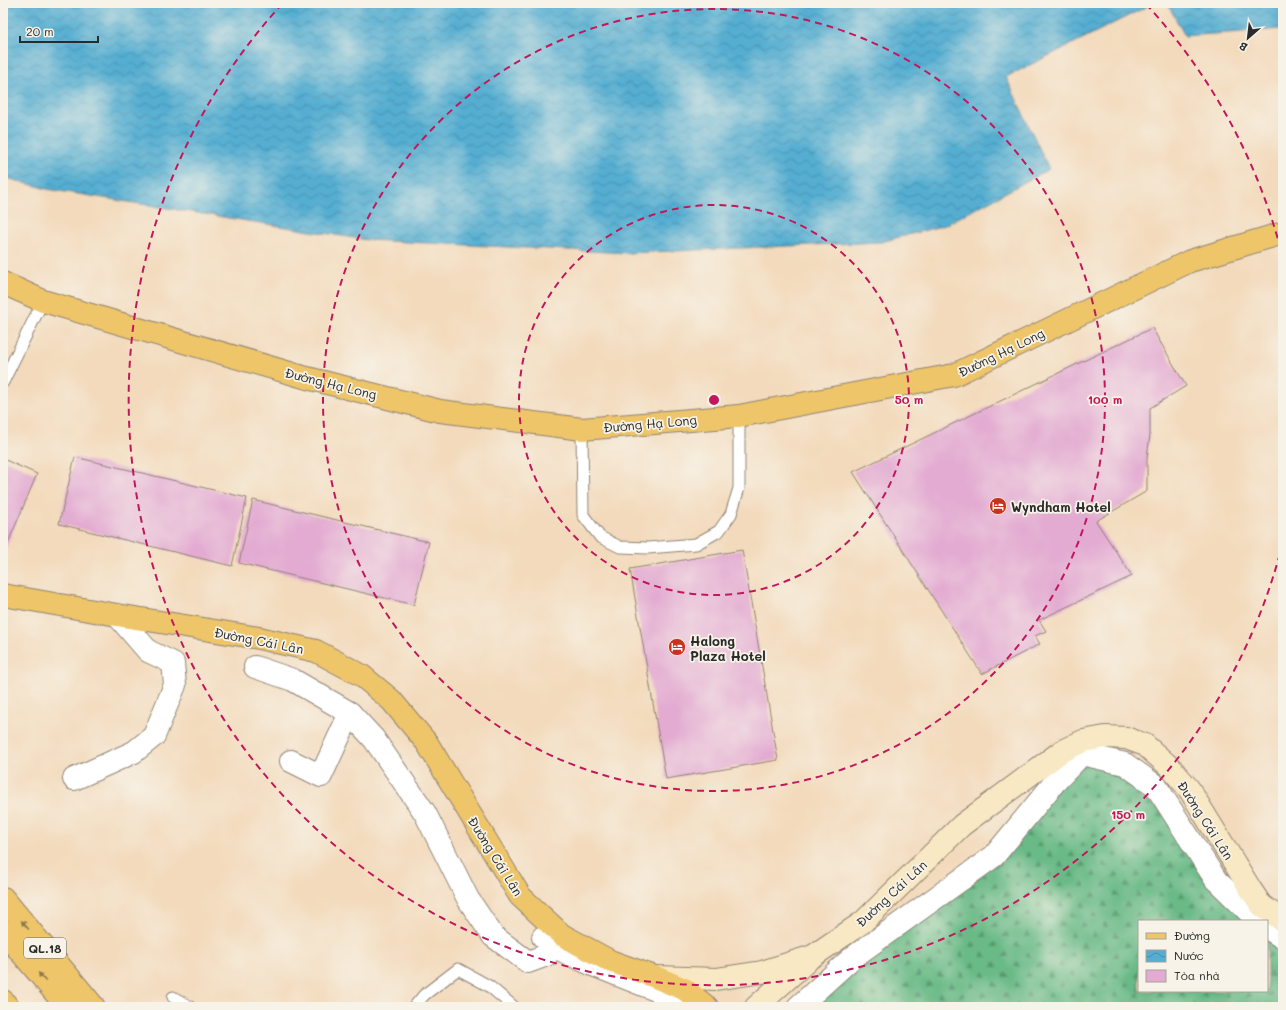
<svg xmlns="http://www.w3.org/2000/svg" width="1286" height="1010" font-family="Mali,sans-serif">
<defs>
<pattern id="forest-firs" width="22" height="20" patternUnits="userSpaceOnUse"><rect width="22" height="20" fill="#69ba86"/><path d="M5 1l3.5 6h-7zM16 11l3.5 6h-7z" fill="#57976e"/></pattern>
<pattern id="water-waves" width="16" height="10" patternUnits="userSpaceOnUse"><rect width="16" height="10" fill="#55aed2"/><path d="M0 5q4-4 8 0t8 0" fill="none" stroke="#478eab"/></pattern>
</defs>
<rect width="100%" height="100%" fill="#f7f3e8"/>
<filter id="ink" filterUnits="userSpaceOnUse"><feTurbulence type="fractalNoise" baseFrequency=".025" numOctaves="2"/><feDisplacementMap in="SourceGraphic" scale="8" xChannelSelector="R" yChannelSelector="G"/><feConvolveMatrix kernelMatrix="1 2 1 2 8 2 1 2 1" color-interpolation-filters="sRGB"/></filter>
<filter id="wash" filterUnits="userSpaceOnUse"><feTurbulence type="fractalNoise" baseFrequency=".012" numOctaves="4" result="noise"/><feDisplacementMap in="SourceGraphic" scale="16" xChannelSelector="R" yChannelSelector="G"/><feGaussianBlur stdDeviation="0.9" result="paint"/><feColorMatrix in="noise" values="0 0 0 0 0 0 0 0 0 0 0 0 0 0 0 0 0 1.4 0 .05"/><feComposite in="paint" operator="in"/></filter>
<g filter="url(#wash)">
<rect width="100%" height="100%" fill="#f3dabc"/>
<polygon fill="url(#forest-firs)" stroke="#4a7258" points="1081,760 1121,768 1150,787 1250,921 1139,921 1139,991 1267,991 1267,934 1283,944 1283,1007 807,1007 851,969 918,921"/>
<g fill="url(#water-waves)" stroke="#406c7e">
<polygon points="3,3 1154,3 1006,77 1049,169 945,225 881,242 628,253 367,240 47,189 3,177"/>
<polygon points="1167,3 1283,3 1283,29 1185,36"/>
</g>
<g id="blocks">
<g fill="#e3abd2">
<polygon points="1152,328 1186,386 1150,408 1150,435 1147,457 1147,491 1096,521 1132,576 1039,620 1046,631 1035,636 1040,644 982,674 853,472"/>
<polygon points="75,457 247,498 232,566 59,524"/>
<polygon points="3,459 37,474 3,555"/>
<polygon points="253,500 429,542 414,605 239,563"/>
<polygon points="742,550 778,760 666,779 630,569"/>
</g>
</g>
</g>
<g filter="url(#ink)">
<use href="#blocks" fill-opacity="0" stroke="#8f8274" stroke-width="1"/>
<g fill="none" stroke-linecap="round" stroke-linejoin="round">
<defs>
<g id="lane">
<polyline points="3,382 43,301"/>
<polyline points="582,429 583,515 600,537 620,547 648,548 696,544 719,531 731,514 739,488 739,416"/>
<polyline points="173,997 190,1007"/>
<polyline points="414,1007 424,995 458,969 489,986 514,1007"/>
</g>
<g id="street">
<polyline points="255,667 293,680 350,713 374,739 425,813 468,899 493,936 528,962 547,955 562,935"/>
<polyline points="291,761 321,776 350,713"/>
<polyline points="74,779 134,752 154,736 175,685 173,663 148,651 117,615"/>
<polyline points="1267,928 1283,938"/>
<polyline points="543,937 554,946 567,953 593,965 661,992 675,1003"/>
<polyline points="798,1007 852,958 994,856 1055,782 1082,754 1125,764 1156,786 1216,880 1258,921"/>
</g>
<g id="secondary">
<polyline points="657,977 716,979 762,972 813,956 863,922 962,825 1062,751 1083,741 1105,737 1126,738 1145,745 1170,767 1189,789 1251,890 1261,905 1283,921"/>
<polyline points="756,1007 807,961"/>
</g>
<g id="primary">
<polyline points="3,283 43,301 307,378 440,411 582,429 739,416 954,375 1190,261 1283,233"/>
<polyline points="3,595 117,615 259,638 316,651 361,675 391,700 427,743 520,896 562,935 610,961 655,977 684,989 707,1007"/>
<polyline points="3,898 94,1007"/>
<polyline points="3,931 67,1007"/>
<polyline points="3,1001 8,1007"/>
</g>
</defs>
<use href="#lane" stroke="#8f8274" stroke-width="13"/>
<use href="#street" stroke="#8f8274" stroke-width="24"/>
<use href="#secondary" stroke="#8f8274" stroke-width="24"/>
<use href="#primary" stroke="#8f8274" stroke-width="24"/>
<use href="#lane" stroke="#fff" stroke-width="11"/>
<use href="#street" stroke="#fff" stroke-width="22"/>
<use href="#secondary" stroke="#f8e8c3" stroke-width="22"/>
<use href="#primary" stroke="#eec569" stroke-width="22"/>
</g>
<defs><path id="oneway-solid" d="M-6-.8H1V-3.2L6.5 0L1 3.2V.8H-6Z"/></defs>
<g fill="#8c784a">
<use href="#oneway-solid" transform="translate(25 925) rotate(-130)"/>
<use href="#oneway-solid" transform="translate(42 977) rotate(-130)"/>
</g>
</g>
<g fill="none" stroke="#c2185b" stroke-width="2" stroke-dasharray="7 5">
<circle cx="714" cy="400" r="195"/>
<circle cx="714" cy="400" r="391"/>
<path d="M1283 542A586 586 0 1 1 282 4M1146 4A586 586 0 0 1 1283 258"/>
</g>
<defs>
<symbol id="hotel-disc" viewBox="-11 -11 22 22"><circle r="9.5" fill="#c8321e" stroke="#f7f3e8"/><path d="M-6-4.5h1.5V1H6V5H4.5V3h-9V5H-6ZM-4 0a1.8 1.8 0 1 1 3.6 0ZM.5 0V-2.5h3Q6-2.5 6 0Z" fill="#fff"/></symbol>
</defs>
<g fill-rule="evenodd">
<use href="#hotel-disc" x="988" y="496" width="20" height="20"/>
<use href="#hotel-disc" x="667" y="637" width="20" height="20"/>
</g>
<g text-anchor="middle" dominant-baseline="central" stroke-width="3.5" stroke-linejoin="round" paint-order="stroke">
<rect fill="#f7f3e8" stroke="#686764" stroke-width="1" x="24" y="938" width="42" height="20" rx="3"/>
<g font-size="12" font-weight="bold" fill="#2b2b2b">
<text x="45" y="948">QL.18</text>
</g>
<g font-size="13" fill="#2b2b2b" stroke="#f7f3e8">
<text transform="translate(1001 352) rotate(-26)">Đường Hạ Long</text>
<text transform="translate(331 383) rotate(14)">Đường Hạ Long</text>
<text transform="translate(650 423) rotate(-5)">Đường Hạ Long</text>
<text transform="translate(259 640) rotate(11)">Đường Cái Lân</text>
<text transform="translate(1206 820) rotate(57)">Đường Cái Lân</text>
<text transform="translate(496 856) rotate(58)">Đường Cái Lân</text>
<text transform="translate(891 893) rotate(-43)">Đường Cái Lân</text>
</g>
<g font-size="13" font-weight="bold" fill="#2b2b2b" stroke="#f7f3e8" text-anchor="start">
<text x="1011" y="506">Wyndham Hotel</text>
<text x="690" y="640">Halong<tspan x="690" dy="15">Plaza Hotel</tspan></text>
</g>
</g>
<circle cx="714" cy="400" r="6" fill="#c2185b" stroke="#f7f3e8" stroke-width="2"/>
<g font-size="12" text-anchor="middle" font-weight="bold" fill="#c2185b" stroke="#f7f3e8" stroke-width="3.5" stroke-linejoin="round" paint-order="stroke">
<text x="909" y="404">50 m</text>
<text x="1105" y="404">100 m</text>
<text x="1128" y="819">150 m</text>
</g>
<rect width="1286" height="1010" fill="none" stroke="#f7f3e8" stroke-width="16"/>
<rect x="1138" y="920" width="130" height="72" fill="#f7f3e8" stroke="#a5a39c"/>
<rect x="1146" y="933" width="20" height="6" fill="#eec569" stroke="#a5a39c"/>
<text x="1174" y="940" font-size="12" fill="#2b2b2b">Đường</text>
<rect x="1146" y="950" width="20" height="12" fill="url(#water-waves)" stroke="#a5a39c"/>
<text x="1174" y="960" font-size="12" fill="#2b2b2b">Nước</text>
<rect x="1146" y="970" width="20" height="12" fill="#e3abd2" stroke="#a5a39c"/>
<text x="1174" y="980" font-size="12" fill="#2b2b2b">Tòa nhà</text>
<g transform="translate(1248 38) rotate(208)" stroke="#f7f3e8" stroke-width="3" paint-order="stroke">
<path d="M0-3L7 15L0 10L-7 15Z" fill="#2b2b2b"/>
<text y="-6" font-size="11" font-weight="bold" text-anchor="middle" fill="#2b2b2b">B</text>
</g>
<path d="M20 36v6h78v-6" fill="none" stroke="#2b2b2b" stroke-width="2"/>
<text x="26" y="36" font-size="12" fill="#2b2b2b" stroke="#f7f3e8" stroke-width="3" paint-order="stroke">20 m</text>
</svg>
